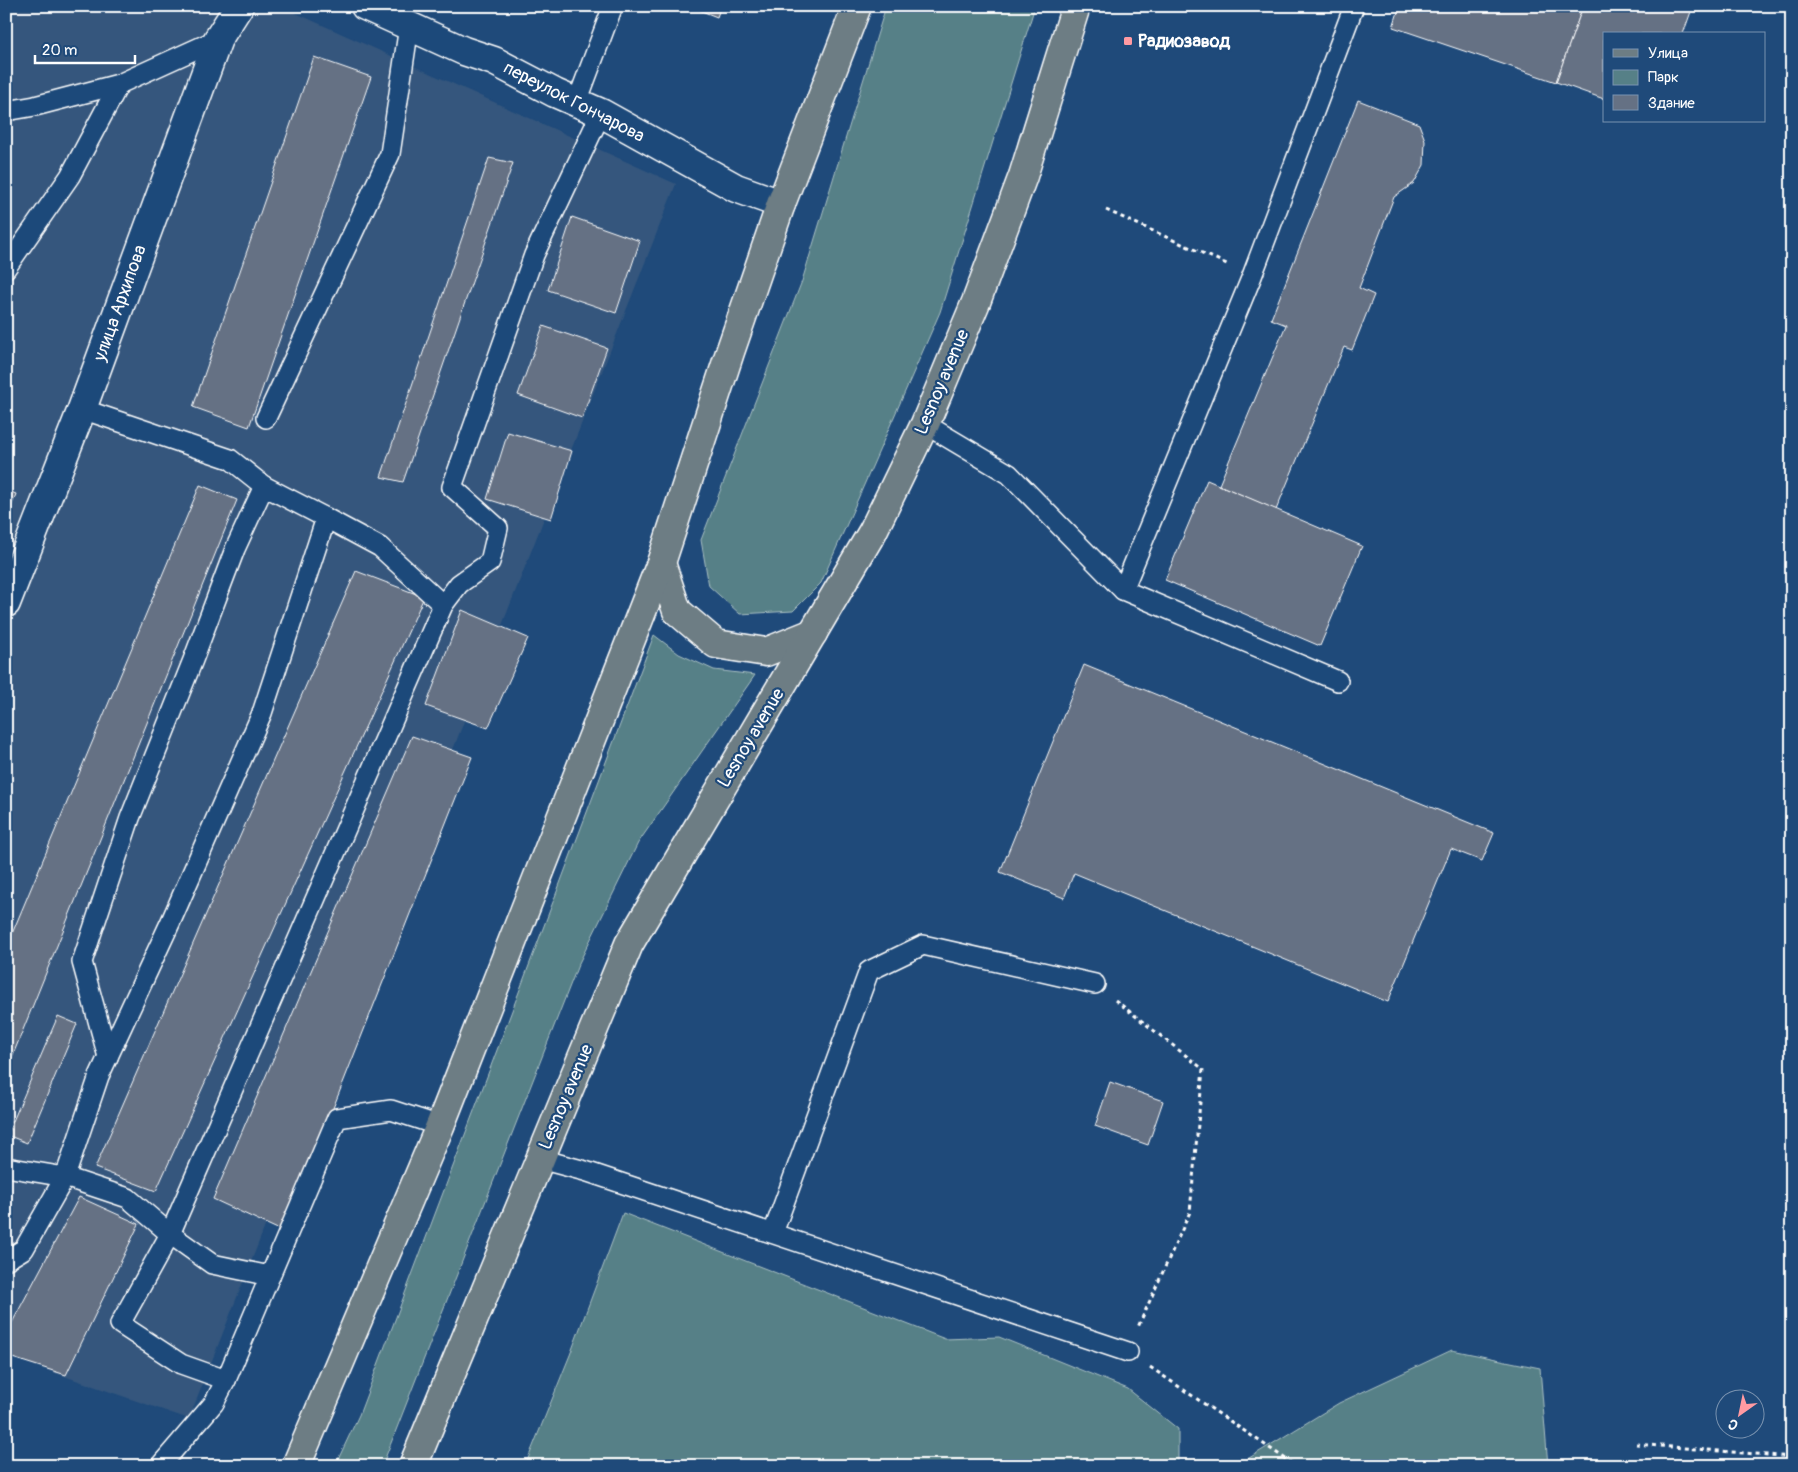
<svg xmlns="http://www.w3.org/2000/svg" width="1798" height="1472" font-family="Pangolin,sans-serif">
<rect width="100%" height="100%" fill="#1f4a7a"/>
<filter id="ink" filterUnits="userSpaceOnUse"><feTurbulence type="fractalNoise" baseFrequency=".02" numOctaves="2"/><feDisplacementMap in="SourceGraphic" scale="10" xChannelSelector="R" yChannelSelector="G"/><feConvolveMatrix kernelMatrix="1 2 1 2 8 2 1 2 1" color-interpolation-filters="sRGB"/></filter>
<g filter="url(#ink)">
<polygon fill="#34567d" points="6,6 280,6 676,184 189,1419 6,1356"/>
<g fill="#568087" stroke="#aac0c3">
<polygon points="886,6 1035,6 940,312 821,583 793,611 740,614 709,586 701,540 802,281"/>
<polygon points="654,635 679,654 714,670 755,675 638,843 578,965 382,1466 335,1466 359,1415"/>
<polygon points="623,1213 945,1339 999,1337 1128,1389 1178,1429 1178,1466 525,1466 570,1355"/>
<polygon points="1452,1350 1540,1368 1548,1466 1236,1466 1339,1403"/>
</g>
<g fill="#657184" stroke="#fff">
<polygon points="689,6 721,6 717,17"/>
<polygon points="1400,6 1583,6 1556,82 1393,27"/>
<polygon points="1583,6 1693,6 1683,34 1604,34 1604,99 1556,82"/>
<polygon points="314,57 371,77 249,427 193,407"/>
<polygon points="1358,100 1419,124 1425,140 1424,165 1414,183 1394,197 1359,288 1374,295 1352,350 1344,347 1276,510 1219,485 1286,325 1271,319"/>
<polygon points="489,158 513,163 403,482 381,477"/>
<polygon points="572,217 640,241 616,313 548,290"/>
<polygon points="543,326 607,348 582,418 518,395"/>
<polygon points="508,432 572,451 551,519 487,499"/>
<polygon points="1207,480 1362,546 1320,646 1165,580"/>
<polygon points="200,485 237,500 6,1072 6,948"/>
<polygon points="6,490 16,494 6,520"/>
<polygon points="356,571 424,597 156,1191 95,1168"/>
<polygon points="462,610 528,638 488,728 426,706"/>
<polygon points="1084,665 1494,833 1482,861 1451,849 1388,1002 1074,873 1064,898 1000,872"/>
<polygon points="412,736 472,757 284,1232 213,1199"/>
<polygon points="58,1016 77,1024 27,1143 7,1135"/>
<polygon points="1110,1082 1163,1101 1148,1145 1095,1126"/>
<polygon points="79,1197 139,1224 66,1375 6,1356 6,1334"/>
</g>
<g fill="none" stroke-linecap="round" stroke-linejoin="round">
<defs>
<g id="lane">
<polyline points="577,102 613,6"/>
<polyline points="6,111 35,106 119,84 218,39"/>
<polyline points="6,268 70,176 119,84"/>
<polyline points="82,409 230,459 264,486"/>
<polyline points="266,418 390,154 409,26"/>
<polyline points="925,424 1009,474 1123,590 1338,681"/>
<polyline points="1123,590 1252,276 1354,6"/>
<polyline points="108,1057 82,962 130,818 193,660 235,549 264,486 326,518"/>
<polyline points="440,1126 391,1110 337,1118 270,1276 212,1264 170,1234 443,605 459,584 490,562 498,528 452,487 534,255 601,113"/>
<polyline points="540,1159 585,1171 1128,1352"/>
<polyline points="6,1167 65,1177 24,1249 6,1260"/>
<polyline points="773,1233 869,971 923,945 1095,984"/>
<polyline points="226,1380 181,1364 120,1324 170,1234 128,1198 65,1177 99,1076 171,921 262,713 326,518 380,547 443,605"/>
<polyline points="160,1466 214,1403 226,1380 270,1276"/>
</g>
<g id="street">
<polyline points="365,6 464,51 494,61 555,93 601,113 736,188 781,204"/>
<polyline points="6,603 82,409 218,39 239,6"/>
</g>
<g id="primary">
<polyline points="661,563 677,611 716,644 766,652 813,633"/>
<polyline points="296,1466 440,1126 661,563 730,352 781,204 857,6"/>
<polyline points="413,1466 629,944 873,531 925,424 976,302 1023,176 1076,6"/>
</g>
</defs>
<use href="#lane" stroke="#fff" stroke-width="22"/>
<use href="#street" stroke="#fff" stroke-width="31"/>
<use href="#primary" stroke="#fff" stroke-width="31"/>
<g stroke="#fff" stroke-width="3" stroke-dasharray="4 4" stroke-linecap="butt">
<polyline points="1106,210 1229,265"/>
<polyline points="1115,1000 1203,1069 1190,1212 1138,1327"/>
<polyline points="1150,1367 1296,1466"/>
<polyline points="1636,1444 1792,1457"/>
</g>
<use href="#lane" stroke="#1f4a7a" stroke-width="19"/>
<use href="#street" stroke="#1f4a7a" stroke-width="28"/>
<use href="#primary" stroke="#6d7d84" stroke-width="28"/>
</g>
</g>
<rect fill="#ff9aa2" stroke="#1f4a7a" stroke-width="2" x="1123" y="36" width="10" height="10" rx="2.5"/>
<g text-anchor="middle" dominant-baseline="central" stroke-width="4.5" stroke-linejoin="round" paint-order="stroke">
<g font-size="18" font-weight="bold" fill="#fff" stroke="#1f4a7a" text-anchor="start">
<text x="1138" y="41">Радиозавод</text>
</g>
<g font-size="18" fill="#fff" stroke="#1f4a7a">
<text transform="translate(574 102) rotate(27)">переулок Гончарова</text>
<text transform="translate(120 303) rotate(-70)">улица Архипова</text>
<text transform="translate(942 382) rotate(-67)">Lesnoy avenue</text>
<text transform="translate(751 738) rotate(-59)">Lesnoy avenue</text>
<text transform="translate(566 1097) rotate(-67)">Lesnoy avenue</text>
</g>
</g>
<rect width="1798" height="1472" fill="none" stroke="#1f4a7a" stroke-width="25"/>
<rect x="12" y="12" width="1773" height="1447" fill="none" stroke="#fff" stroke-width="2" filter="url(#ink)"/>
<rect x="1603" y="32" width="162" height="90" fill="#1f4a7a" stroke="#7992af"/>
<rect x="1613" y="49" width="25" height="8" fill="#6d7d84" stroke="#7992af"/>
<text x="1648" y="58" font-size="15" fill="#ffffff">Улица</text>
<rect x="1613" y="70" width="25" height="15" fill="#568087" stroke="#7992af"/>
<text x="1648" y="82" font-size="15" fill="#ffffff">Парк</text>
<rect x="1613" y="95" width="25" height="15" fill="#657184" stroke="#7992af"/>
<text x="1648" y="108" font-size="15" fill="#ffffff">Здание</text>
<g transform="translate(1740 1414) rotate(213)"><circle r="24" fill="#1f4a7a" stroke="#7992af"/>
<path d="M0-4L9 19L0 12L-9 19Z" fill="#ff9aa2"/>
<text y="-8" font-size="14" font-weight="bold" text-anchor="middle" fill="#ffffff">С</text>
</g>
<path d="M35 55v8h100v-8" fill="none" stroke="#ffffff" stroke-width="2.5"/>
<text x="42" y="55" font-size="15" fill="#ffffff" stroke="#1f4a7a" stroke-width="4" paint-order="stroke">20 m</text>
</svg>
